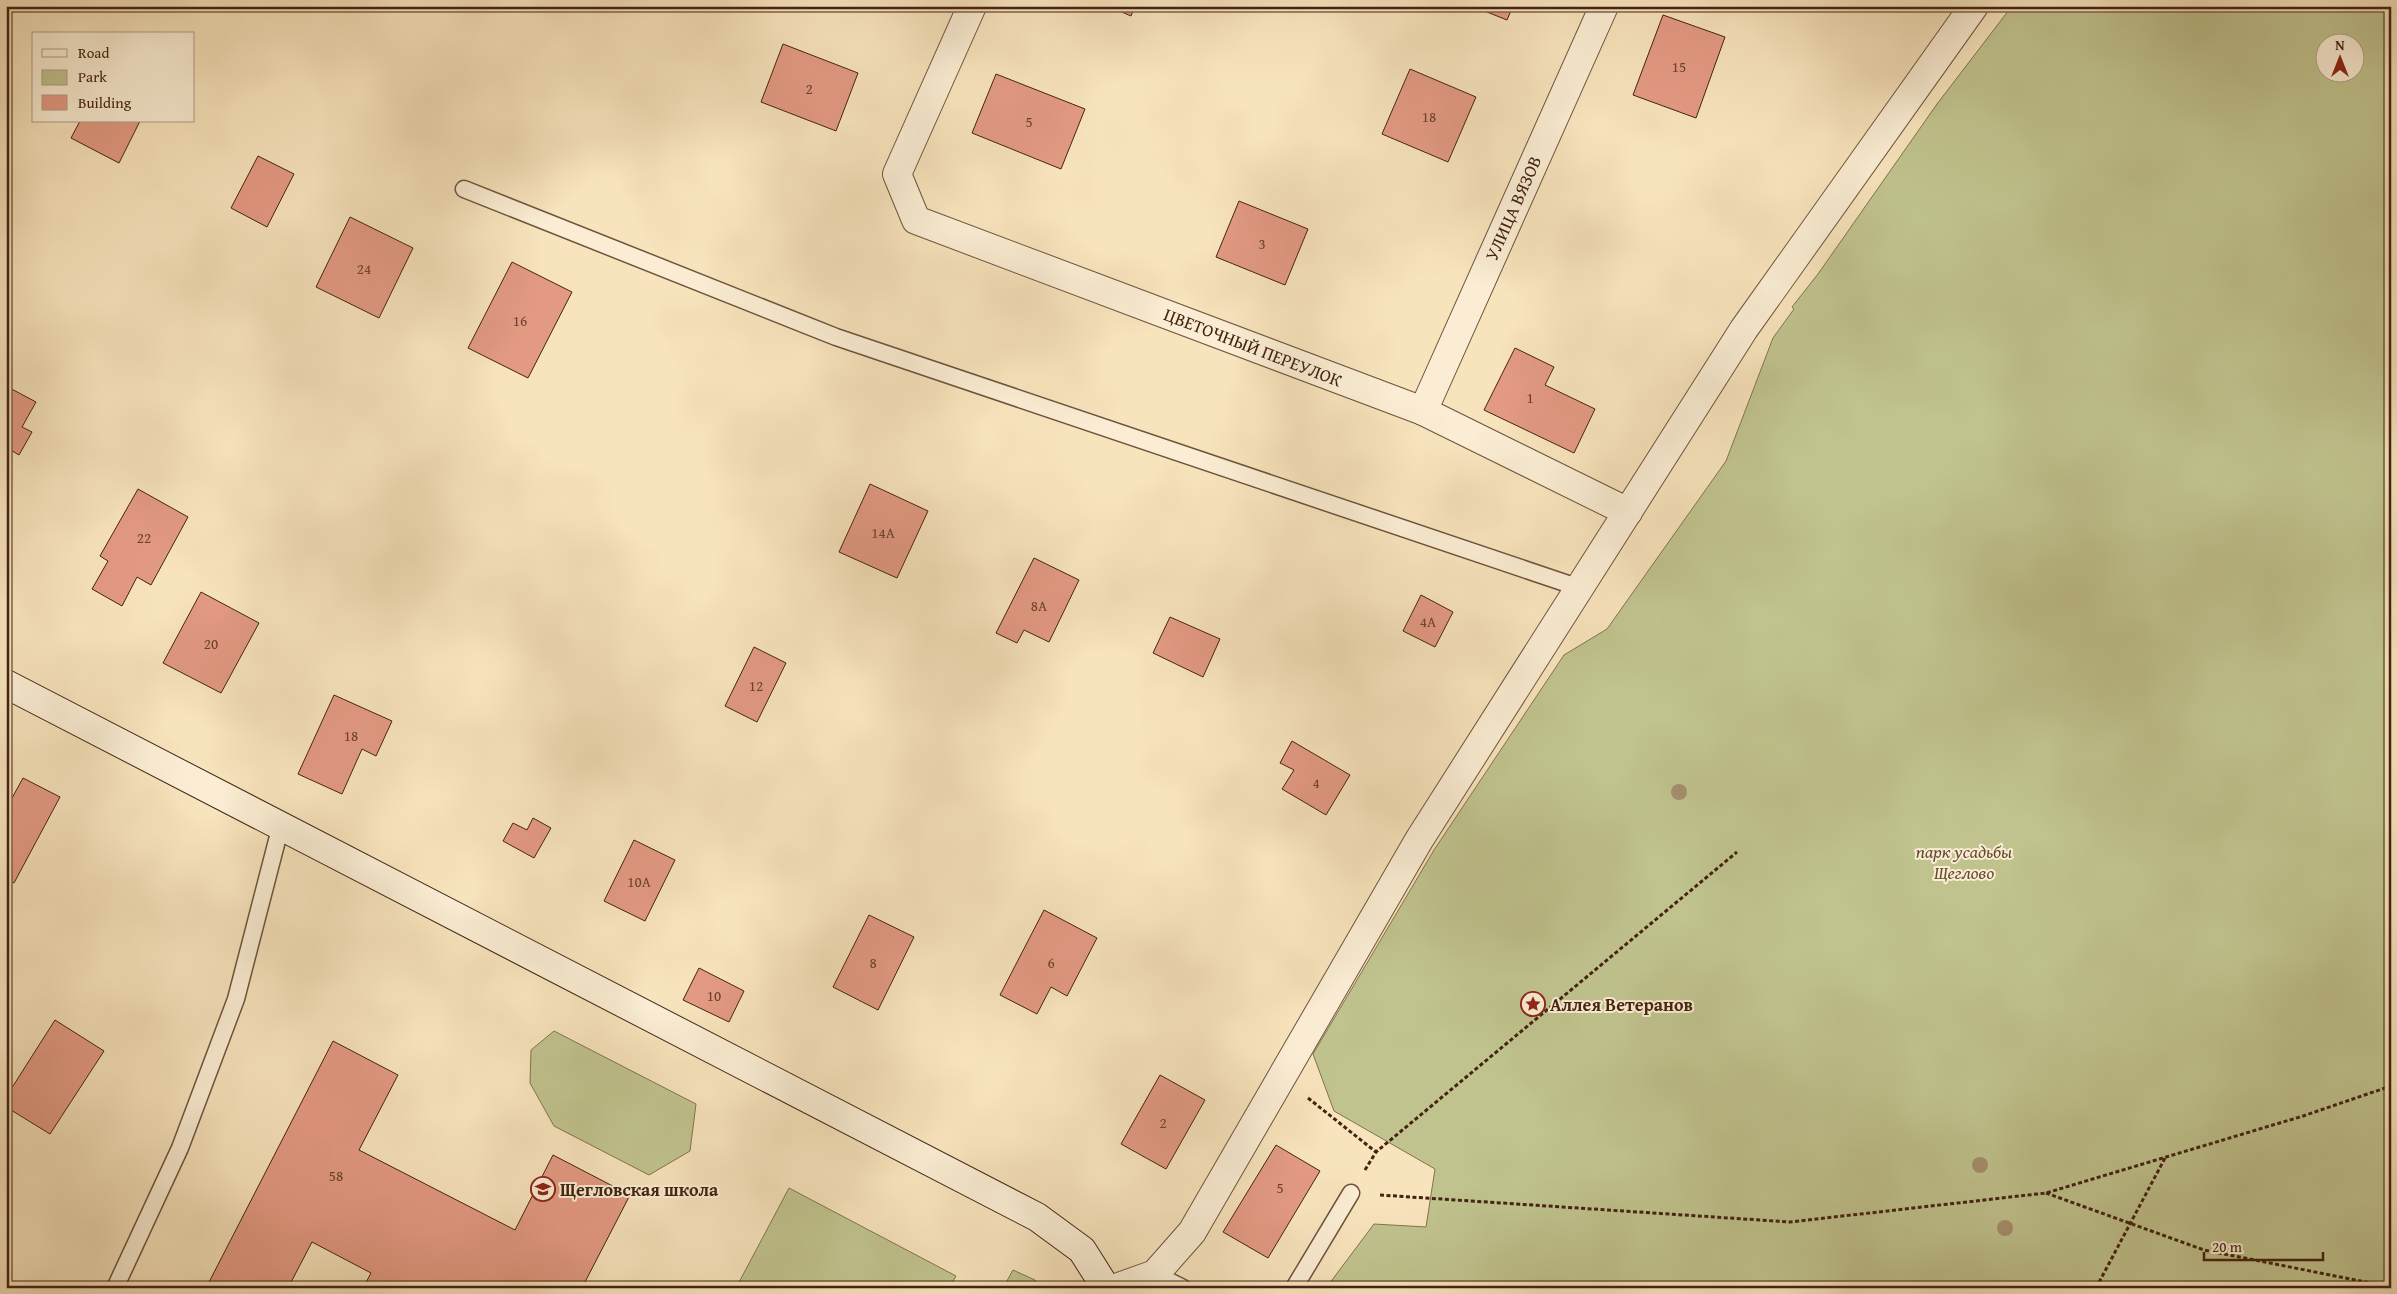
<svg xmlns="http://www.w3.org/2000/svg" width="2397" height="1294" font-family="'Gentium Book Plus',serif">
<rect width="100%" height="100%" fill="#f7e3bc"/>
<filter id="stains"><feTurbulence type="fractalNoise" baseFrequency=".004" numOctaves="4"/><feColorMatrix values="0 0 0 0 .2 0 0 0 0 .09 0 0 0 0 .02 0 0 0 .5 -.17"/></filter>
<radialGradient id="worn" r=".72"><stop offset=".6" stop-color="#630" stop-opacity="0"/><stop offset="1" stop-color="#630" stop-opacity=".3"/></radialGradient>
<g fill="#c0c38e" stroke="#827350" fill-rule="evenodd">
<path d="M2012 6H2391V1288H1326L1374 1224 1426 1227 1435 1169 1334 1111 1313 1054 1434 850 1564 655 1607 629 1726 461 1773 338 1794 309 1792 307 1818 274 1937 104ZM2354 42V72H2324V42Z"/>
<polygon points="554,1031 696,1104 690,1151 649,1175 554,1126 530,1083 531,1050"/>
<polygon points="789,1188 956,1276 949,1288 736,1288"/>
<polygon points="1013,1270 1035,1280 1040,1288 1003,1288"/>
</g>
<g fill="#e39a83" stroke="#432311">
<polygon points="1108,6 1135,6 1131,16"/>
<polygon points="1472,6 1513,6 1507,20"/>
<polygon points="1663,15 1725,37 1696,118 1633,95"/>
<polygon points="783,44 858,73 836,131 761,102"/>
<polygon points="1410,69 1476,97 1448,162 1382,134"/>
<polygon points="996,74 1085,109 1061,169 972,133"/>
<polygon points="80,121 140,121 119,163 71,138"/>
<polygon points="258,156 294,174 267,227 231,208"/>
<polygon points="1239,201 1308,229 1285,285 1216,257"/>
<polygon points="350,217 413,248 379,318 316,287"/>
<polygon points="512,262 572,292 528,378 468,348"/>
<polygon points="1515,348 1554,367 1545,385 1595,409 1574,453 1484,410"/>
<polygon points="6,386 36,402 22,427 32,432 19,455 9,449 6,454"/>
<polygon points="870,484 928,511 897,578 839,552"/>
<polygon points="138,489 188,517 151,585 137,577 122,606 92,589 108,561 100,556"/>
<polygon points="1034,558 1079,580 1049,642 1024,630 1017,643 996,633"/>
<polygon points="201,592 259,623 221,693 163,663"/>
<polygon points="1421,595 1453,612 1435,647 1403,631"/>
<polygon points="1170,617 1220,639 1203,677 1153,653"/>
<polygon points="754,647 786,663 757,722 725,706"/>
<polygon points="334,695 392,721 376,756 362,749 342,794 298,774"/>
<polygon points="1292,741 1350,775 1326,815 1282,789 1294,770 1280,763"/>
<polygon points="23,778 60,797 14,883 6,879 6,809"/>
<polygon points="533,818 551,828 534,858 503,841 513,823 527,830"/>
<polygon points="634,840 675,860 645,921 604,901"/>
<polygon points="1044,910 1097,938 1067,996 1051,987 1037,1014 1000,995"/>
<polygon points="869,915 914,937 878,1010 833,987"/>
<polygon points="699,968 744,991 729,1022 683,1000"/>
<polygon points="55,1020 104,1051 50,1134 6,1107 6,1097"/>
<polygon points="333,1041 398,1075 359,1150 515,1230 553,1155 630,1195 585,1282 596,1288 363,1288 371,1273 312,1242 288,1288 206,1288"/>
<polygon points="1160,1075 1205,1100 1166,1169 1121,1144"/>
<polygon points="1276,1145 1320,1171 1268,1258 1223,1232"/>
</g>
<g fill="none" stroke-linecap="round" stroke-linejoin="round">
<defs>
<g id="service">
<polyline points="464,189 836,337 1580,588"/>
<polyline points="1155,1274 1183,1288"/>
<polyline points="115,1288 180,1148 236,999 281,825"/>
<polyline points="1294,1288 1351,1193"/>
</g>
<g id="minor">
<polyline points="972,6 897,174 916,220 1423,411 1628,512"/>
<polyline points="1423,411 1604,6"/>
<polyline points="1116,1288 1155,1274 1192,1232 1419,840 1744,329 1974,6"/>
</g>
<polyline id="secondary" points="6,684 1037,1217 1082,1250 1106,1288"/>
</defs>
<use href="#service" stroke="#70533c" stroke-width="19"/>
<use href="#minor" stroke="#70533c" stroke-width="30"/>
<use href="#secondary" stroke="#432311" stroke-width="30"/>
<g stroke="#432311" stroke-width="3" stroke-dasharray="4 2.5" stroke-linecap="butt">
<polyline points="1308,1098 1376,1152"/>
<polyline points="1365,1170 1376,1152 1737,852"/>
<polyline points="2046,1193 2204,1250 2391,1287"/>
<polyline points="1380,1195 1790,1222 2046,1193 2303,1116 2391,1086"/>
<polyline points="2096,1288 2165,1158"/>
</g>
<use href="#service" stroke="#faedd3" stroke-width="16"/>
<use href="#minor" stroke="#faedd3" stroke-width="28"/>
<use href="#secondary" stroke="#faedd3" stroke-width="28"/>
</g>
<g fill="#a58f6f">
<circle cx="1679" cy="792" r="8"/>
<circle cx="1980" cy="1165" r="8"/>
<circle cx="2005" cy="1228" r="8"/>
</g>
<defs>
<symbol id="sight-ring" viewBox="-11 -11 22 22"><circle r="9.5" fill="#faedd3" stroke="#8f2418" stroke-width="1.5"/><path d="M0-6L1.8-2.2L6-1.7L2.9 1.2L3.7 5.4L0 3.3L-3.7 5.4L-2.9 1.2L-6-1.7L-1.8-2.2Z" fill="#8f2418"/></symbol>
<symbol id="school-ring" viewBox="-11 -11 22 22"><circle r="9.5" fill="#faedd3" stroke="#8f2418" stroke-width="1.5"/><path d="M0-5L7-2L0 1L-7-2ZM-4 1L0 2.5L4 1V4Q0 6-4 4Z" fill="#8f2418"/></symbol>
</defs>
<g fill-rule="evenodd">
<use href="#sight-ring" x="1519" y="990" width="28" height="28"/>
<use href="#school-ring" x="529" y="1175" width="28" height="28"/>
</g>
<g text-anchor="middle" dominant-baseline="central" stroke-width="4" stroke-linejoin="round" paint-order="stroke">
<g font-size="15" fill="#6b412e">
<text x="1679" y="66">15</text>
<text x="809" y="88">2</text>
<text x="1429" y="116">18</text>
<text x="1029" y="121">5</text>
<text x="1262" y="243">3</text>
<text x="364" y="268">24</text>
<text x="520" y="320">16</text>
<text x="1530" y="397">1</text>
<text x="883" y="532">14А</text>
<text x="144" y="537">22</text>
<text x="1039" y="605">8А</text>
<text x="1428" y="621">4А</text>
<text x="211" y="643">20</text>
<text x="756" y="685">12</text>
<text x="351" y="735">18</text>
<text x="1316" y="782">4</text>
<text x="639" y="881">10А</text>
<text x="873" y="962">8</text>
<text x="1051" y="962">6</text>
<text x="714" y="995">10</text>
<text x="1163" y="1122">2</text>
<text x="336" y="1175">58</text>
<text x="1280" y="1187">5</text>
</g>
<g font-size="18" fill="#432311" stroke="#faedd3">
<text transform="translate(1513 208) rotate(-66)">УЛИЦА ВЯЗОВ</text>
<text transform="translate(1253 347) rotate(21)">ЦВЕТОЧНЫЙ ПЕРЕУЛОК</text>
</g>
<g font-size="18" font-style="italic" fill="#624b30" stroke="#faedd3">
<text x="1964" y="851">парк усадьбы<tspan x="1964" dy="21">Щеглово</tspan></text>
</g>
<g font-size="18" font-weight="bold" fill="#432311" stroke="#faedd3" text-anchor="start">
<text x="1550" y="1004">Аллея Ветеранов</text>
<text x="560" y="1189">Щегловская школа</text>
</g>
</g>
<rect width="2397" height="1294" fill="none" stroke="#f7e3bc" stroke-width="25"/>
<rect x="8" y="8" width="2382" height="1279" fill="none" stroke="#432311" stroke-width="2.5"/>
<rect x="12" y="12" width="2372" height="1269" fill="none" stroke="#432311"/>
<rect x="32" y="32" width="162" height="90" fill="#faedd3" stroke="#b19c85"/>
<rect x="42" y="49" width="25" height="8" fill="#faedd3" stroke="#b19c85"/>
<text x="78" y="58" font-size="15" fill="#432311">Road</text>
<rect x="42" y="70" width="25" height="15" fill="#c0c38e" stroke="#b19c85"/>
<text x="78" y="82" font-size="15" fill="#432311">Park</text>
<rect x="42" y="95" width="25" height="15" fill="#e39a83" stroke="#b19c85"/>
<text x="78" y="108" font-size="15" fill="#432311">Building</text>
<g transform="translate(2340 58)"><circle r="24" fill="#faedd3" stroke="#b19c85"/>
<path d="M0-4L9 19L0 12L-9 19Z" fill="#8f2418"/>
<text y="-8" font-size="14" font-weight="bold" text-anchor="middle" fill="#432311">N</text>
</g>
<path d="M2204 1252v8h119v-8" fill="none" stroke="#432311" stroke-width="2.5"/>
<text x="2212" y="1252" font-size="15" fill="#432311" stroke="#faedd3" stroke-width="4" paint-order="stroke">20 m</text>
<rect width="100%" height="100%" filter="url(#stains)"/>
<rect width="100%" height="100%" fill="url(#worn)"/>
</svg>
